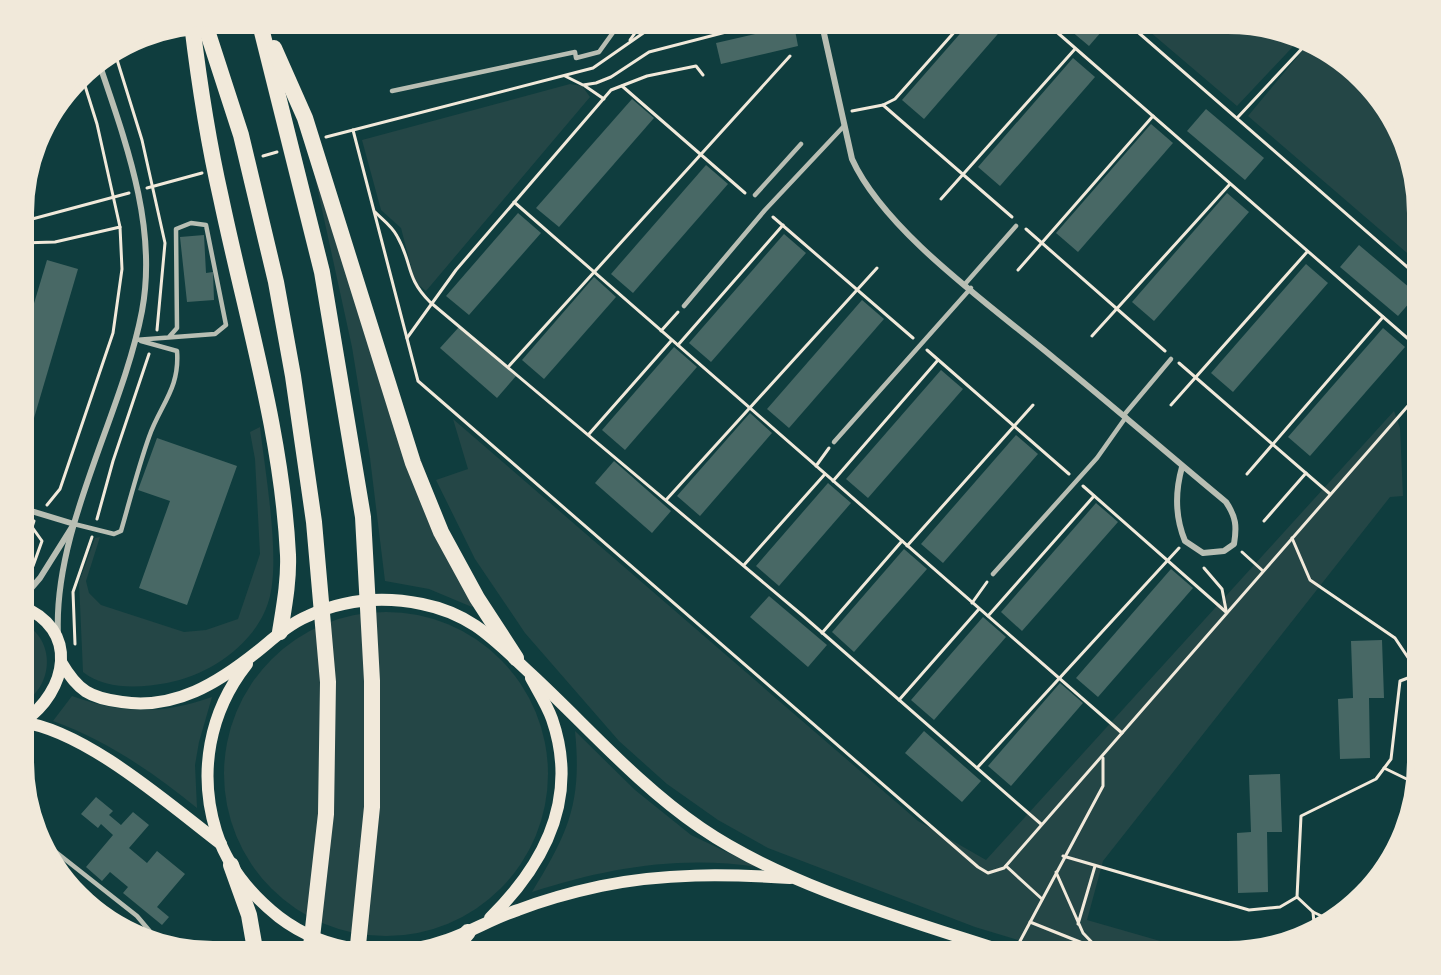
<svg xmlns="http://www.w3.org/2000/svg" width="1441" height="975" font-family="Rubik,sans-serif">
<rect width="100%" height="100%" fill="#0f3d3e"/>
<g fill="#244646">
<path d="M1136 20C1174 20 1274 13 1302 37L1237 106Z"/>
<polygon points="1313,43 1346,59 1401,127 1421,201 1421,265 1248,116 1303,50"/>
<polygon points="570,84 582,86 590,97 426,291 415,282 401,228 381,210 362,140"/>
<polygon points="304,127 347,257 474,605 472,607 429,589 385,581 370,458 352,347"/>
<polygon points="1394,411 1400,428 1403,496 1390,497 1103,861 1087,920 1209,955 1136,955 1117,949 1115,955 1067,955 975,927 768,848 718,820 667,784 619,741 525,633 475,559 436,480 468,469 453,419 918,821 986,860"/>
<path d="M260 427C265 471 280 555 270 596 259 642 211 675 167 683 140 688 105 690 83 672L79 582 95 538 100 537 86 581 89 593 101 605 184 632 206 630 238 619 260 554 255 459 250 432Z"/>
<circle cx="386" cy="774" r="162"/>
<path d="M21 622C57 638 54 688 21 704Z"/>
<path d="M72 696C122 714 161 715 212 697L199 742 195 765 197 808C154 773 106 740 53 721Z"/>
<path d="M575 731 635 790 691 835 758 867C680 855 606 868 532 892 569 832 582 802 575 731Z"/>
</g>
<g fill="#486865">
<polygon points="972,20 1010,20 924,119 902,100"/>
<polygon points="1058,20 1102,20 1108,24 1089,46"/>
<polygon points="794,25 798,46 721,64 716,43"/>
<polygon points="1073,58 1095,77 1000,186 978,167"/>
<polygon points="632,99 654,118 559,227 536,208"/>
<polygon points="1206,109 1264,158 1245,180 1187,131"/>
<polygon points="1151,124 1173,143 1078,252 1056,233"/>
<polygon points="706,165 728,184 633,293 611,274"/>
<polygon points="1227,193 1249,212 1154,321 1132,302"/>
<polygon points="518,213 541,233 469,315 446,296"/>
<polygon points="784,234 806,253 711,362 689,343"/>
<polygon points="204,235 206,273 213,272 214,300 187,302 180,237"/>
<polygon points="1359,245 1417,294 1398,316 1340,267"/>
<polygon points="47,260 78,269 34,418 21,415 21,347"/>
<polygon points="1306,264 1328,283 1233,392 1211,373"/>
<polygon points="594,277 616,297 544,379 522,360"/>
<polygon points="862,300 884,319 789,428 767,409"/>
<polygon points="459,327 516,376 497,398 440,348"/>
<polygon points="1383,328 1405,347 1310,456 1288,437"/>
<polygon points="674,347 697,367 625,450 602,430"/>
<polygon points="941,370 963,389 868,498 846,479"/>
<polygon points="750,413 772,433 700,516 677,496"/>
<polygon points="1016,435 1038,454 943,563 921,544"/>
<polygon points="157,438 237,466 187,605 139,588 170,501 138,490"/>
<polygon points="614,461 671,511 652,533 595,483"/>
<polygon points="828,483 851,503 779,586 756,566"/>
<polygon points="1096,503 1118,522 1022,631 1001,612"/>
<polygon points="904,549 927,569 854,652 832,632"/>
<polygon points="1171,569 1193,588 1098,697 1076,678"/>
<polygon points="769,596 827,645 808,667 750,617"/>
<polygon points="983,617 1006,637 934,720 911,700"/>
<polygon points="1382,640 1384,698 1369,698 1370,758 1340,759 1338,699 1353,698 1351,641"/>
<polygon points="1060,683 1083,703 1011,786 988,766"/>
<polygon points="924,731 981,781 962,802 905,753"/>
<polygon points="1280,774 1282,832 1267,832 1268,892 1238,893 1237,833 1251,832 1249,775"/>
<polygon points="96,797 113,811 109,815 121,825 133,812 149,825 129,848 147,863 157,851 185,874 157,907 169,917 162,925 123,893 128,887 110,872 102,881 86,867 113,835 101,824 98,828 81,814"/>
<polygon points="225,946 227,955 207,955 206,948"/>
</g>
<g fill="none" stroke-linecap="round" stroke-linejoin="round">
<g stroke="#f1e9da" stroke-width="3">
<polyline points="1043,20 1421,350"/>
<polyline points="1124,20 1421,279"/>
<polyline points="630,40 644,20"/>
<polyline points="114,50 142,140 165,243 157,330"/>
<polyline points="81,73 97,124 120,227"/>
<polyline points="565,76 583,85 596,83 611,77 649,52 773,20"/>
<polyline points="585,86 604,99"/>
<polyline points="622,86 745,193"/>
<polyline points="883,105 1012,217"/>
<polyline points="852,111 883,105 895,99 965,20"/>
<polyline points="1238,117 1310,40"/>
<polyline points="353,130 418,381 978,867 988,873 1004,868 1421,391"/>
<polyline points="326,137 593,68 662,20"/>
<polyline points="263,156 277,152"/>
<polyline points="147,188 202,173"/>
<polyline points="941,199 1075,49"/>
<polyline points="514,202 1122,733"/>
<path d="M375 212C383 220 392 226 397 236 413 264 405 277 430 302L802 615 1041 824"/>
<polyline points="773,217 913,338"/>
<polyline points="21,222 129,193"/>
<polyline points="1026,229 1165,351"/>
<polyline points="21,243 55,242 120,227 122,269 113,333 60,489 47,505"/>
<polyline points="21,256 24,244"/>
<polyline points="1018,270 1153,116"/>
<polyline points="661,331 678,312"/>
<polyline points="1092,336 1230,184"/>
<polyline points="407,338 456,270 611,90 647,76 696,66 703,75"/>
<polyline points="678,345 783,225"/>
<polyline points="927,350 1069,474"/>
<polyline points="1179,363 1330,494"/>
<polyline points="509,366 790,56"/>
<polyline points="1171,405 1307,252"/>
<polyline points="589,434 671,341"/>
<polyline points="816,466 829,448"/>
<polyline points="1247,474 1383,317"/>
<polyline points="833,481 938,360"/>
<polyline points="1083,486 1226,612"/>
<polyline points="666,500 877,268"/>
<polyline points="97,519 113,461 149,354"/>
<polyline points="1264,521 1306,473"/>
<polyline points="1292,538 1310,580 1395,638 1419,674"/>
<polyline points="907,546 1033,405"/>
<polyline points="1242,552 1263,571"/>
<polyline points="744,565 825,474"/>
<polyline points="33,566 42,541 32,527 34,521"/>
<polyline points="1204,568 1222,589 1226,610"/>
<polyline points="972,603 987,582"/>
<polyline points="988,616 1094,496"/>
<polyline points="822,633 902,541"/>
<polyline points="75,644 73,592 92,537"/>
<polyline points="899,700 979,609"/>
<polyline points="21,745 28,739"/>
<polyline points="977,768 1179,548"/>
<polyline points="1384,768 1419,785"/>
<polyline points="1063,856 1249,910 1280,907 1297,897 1313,912 1332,921"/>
<polyline points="1006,866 1042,899"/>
<polyline points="1056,872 1083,933 1104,955"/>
<polyline points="1297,897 1301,816 1376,779 1391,759 1400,681 1421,673"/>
<polyline points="88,907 115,926"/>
<polyline points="1030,922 1095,948"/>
<polyline points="1078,924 1095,866"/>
<polyline points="1310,936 1314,923 1313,912"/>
<polyline points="1019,943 1103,786 1103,758"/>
<polyline points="936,948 947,955"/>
<polyline points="936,948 937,955"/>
</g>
<g stroke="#b8beb3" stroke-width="4.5">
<polyline points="392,91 575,52 576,58 599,52 622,20"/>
<polyline points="755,195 801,144"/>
<polyline points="965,284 1016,226"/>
<polyline points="684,306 765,210 844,126"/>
<polyline points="135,340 215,334 226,325 206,225 191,223 176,229 177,328 169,337"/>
<polyline points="1124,415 1171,359"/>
<polyline points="834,442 971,288"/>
<path d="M74 524 114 534 121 531C130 500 138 468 149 437 160 405 180 389 177 351L141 341"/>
<polyline points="993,574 1097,458 1126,417"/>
<polyline points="38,838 137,916 153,935 149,944"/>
</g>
<g stroke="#b8beb3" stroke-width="6">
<path d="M821 20 852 159C885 232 993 307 1055 359 1113 406 1169 455 1226 502 1236 517 1237 526 1234 544L1224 551 1203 553 1185 541C1175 517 1175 492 1182 467"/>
<polyline points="21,508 74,524"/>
<polyline points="21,600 40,578 72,527"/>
<path d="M58 635C53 528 122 416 142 311 158 226 125 140 98 60"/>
</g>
<g stroke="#f1e9da" stroke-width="12">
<path d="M21 606C80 629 68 691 23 722"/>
<path d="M61 662C78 691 90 698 122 702 175 710 218 683 258 651 274 638 289 624 308 616 345 599 383 596 422 604 473 614 496 642 532 675 587 726 638 785 701 828 787 887 915 922 1015 955"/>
<path d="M247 664C209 712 198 773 216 831 227 866 250 894 279 917 326 953 392 960 447 940 471 932 493 918 518 910 544 900 573 892 601 886 664 873 726 874 790 878"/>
<path d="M21 722C85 730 170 805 221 844"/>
<path d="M490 918C545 864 579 797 552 719 547 705 538 691 531 678"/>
</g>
<g stroke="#f1e9da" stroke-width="16">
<polyline points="259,20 322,272 363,517 372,681 372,807 357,955"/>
<polyline points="204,21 241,135 276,282 293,376 314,522 328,682 326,814 310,955"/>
<path d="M192 24C199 82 208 141 221 198 246 317 282 433 288 555 289 581 284 607 280 632"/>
<polyline points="274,48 305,118 413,463 441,532 477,598 516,658"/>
<polyline points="231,865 249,915 256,955"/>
<polyline points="449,955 468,932"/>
</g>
</g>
<path d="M0 0H1441V975H0ZM213 30H1228A183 183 0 0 1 1411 213V762A183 183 0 0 1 1228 945H213A183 183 0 0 1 30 762V213A183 183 0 0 1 213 30Z" fill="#f1e9da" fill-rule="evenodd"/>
<path fill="none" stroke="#f1e9da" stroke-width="8" d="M213 30H1228A183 183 0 0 1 1411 213V762A183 183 0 0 1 1228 945H213A183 183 0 0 1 30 762V213A183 183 0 0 1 213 30Z"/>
</svg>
